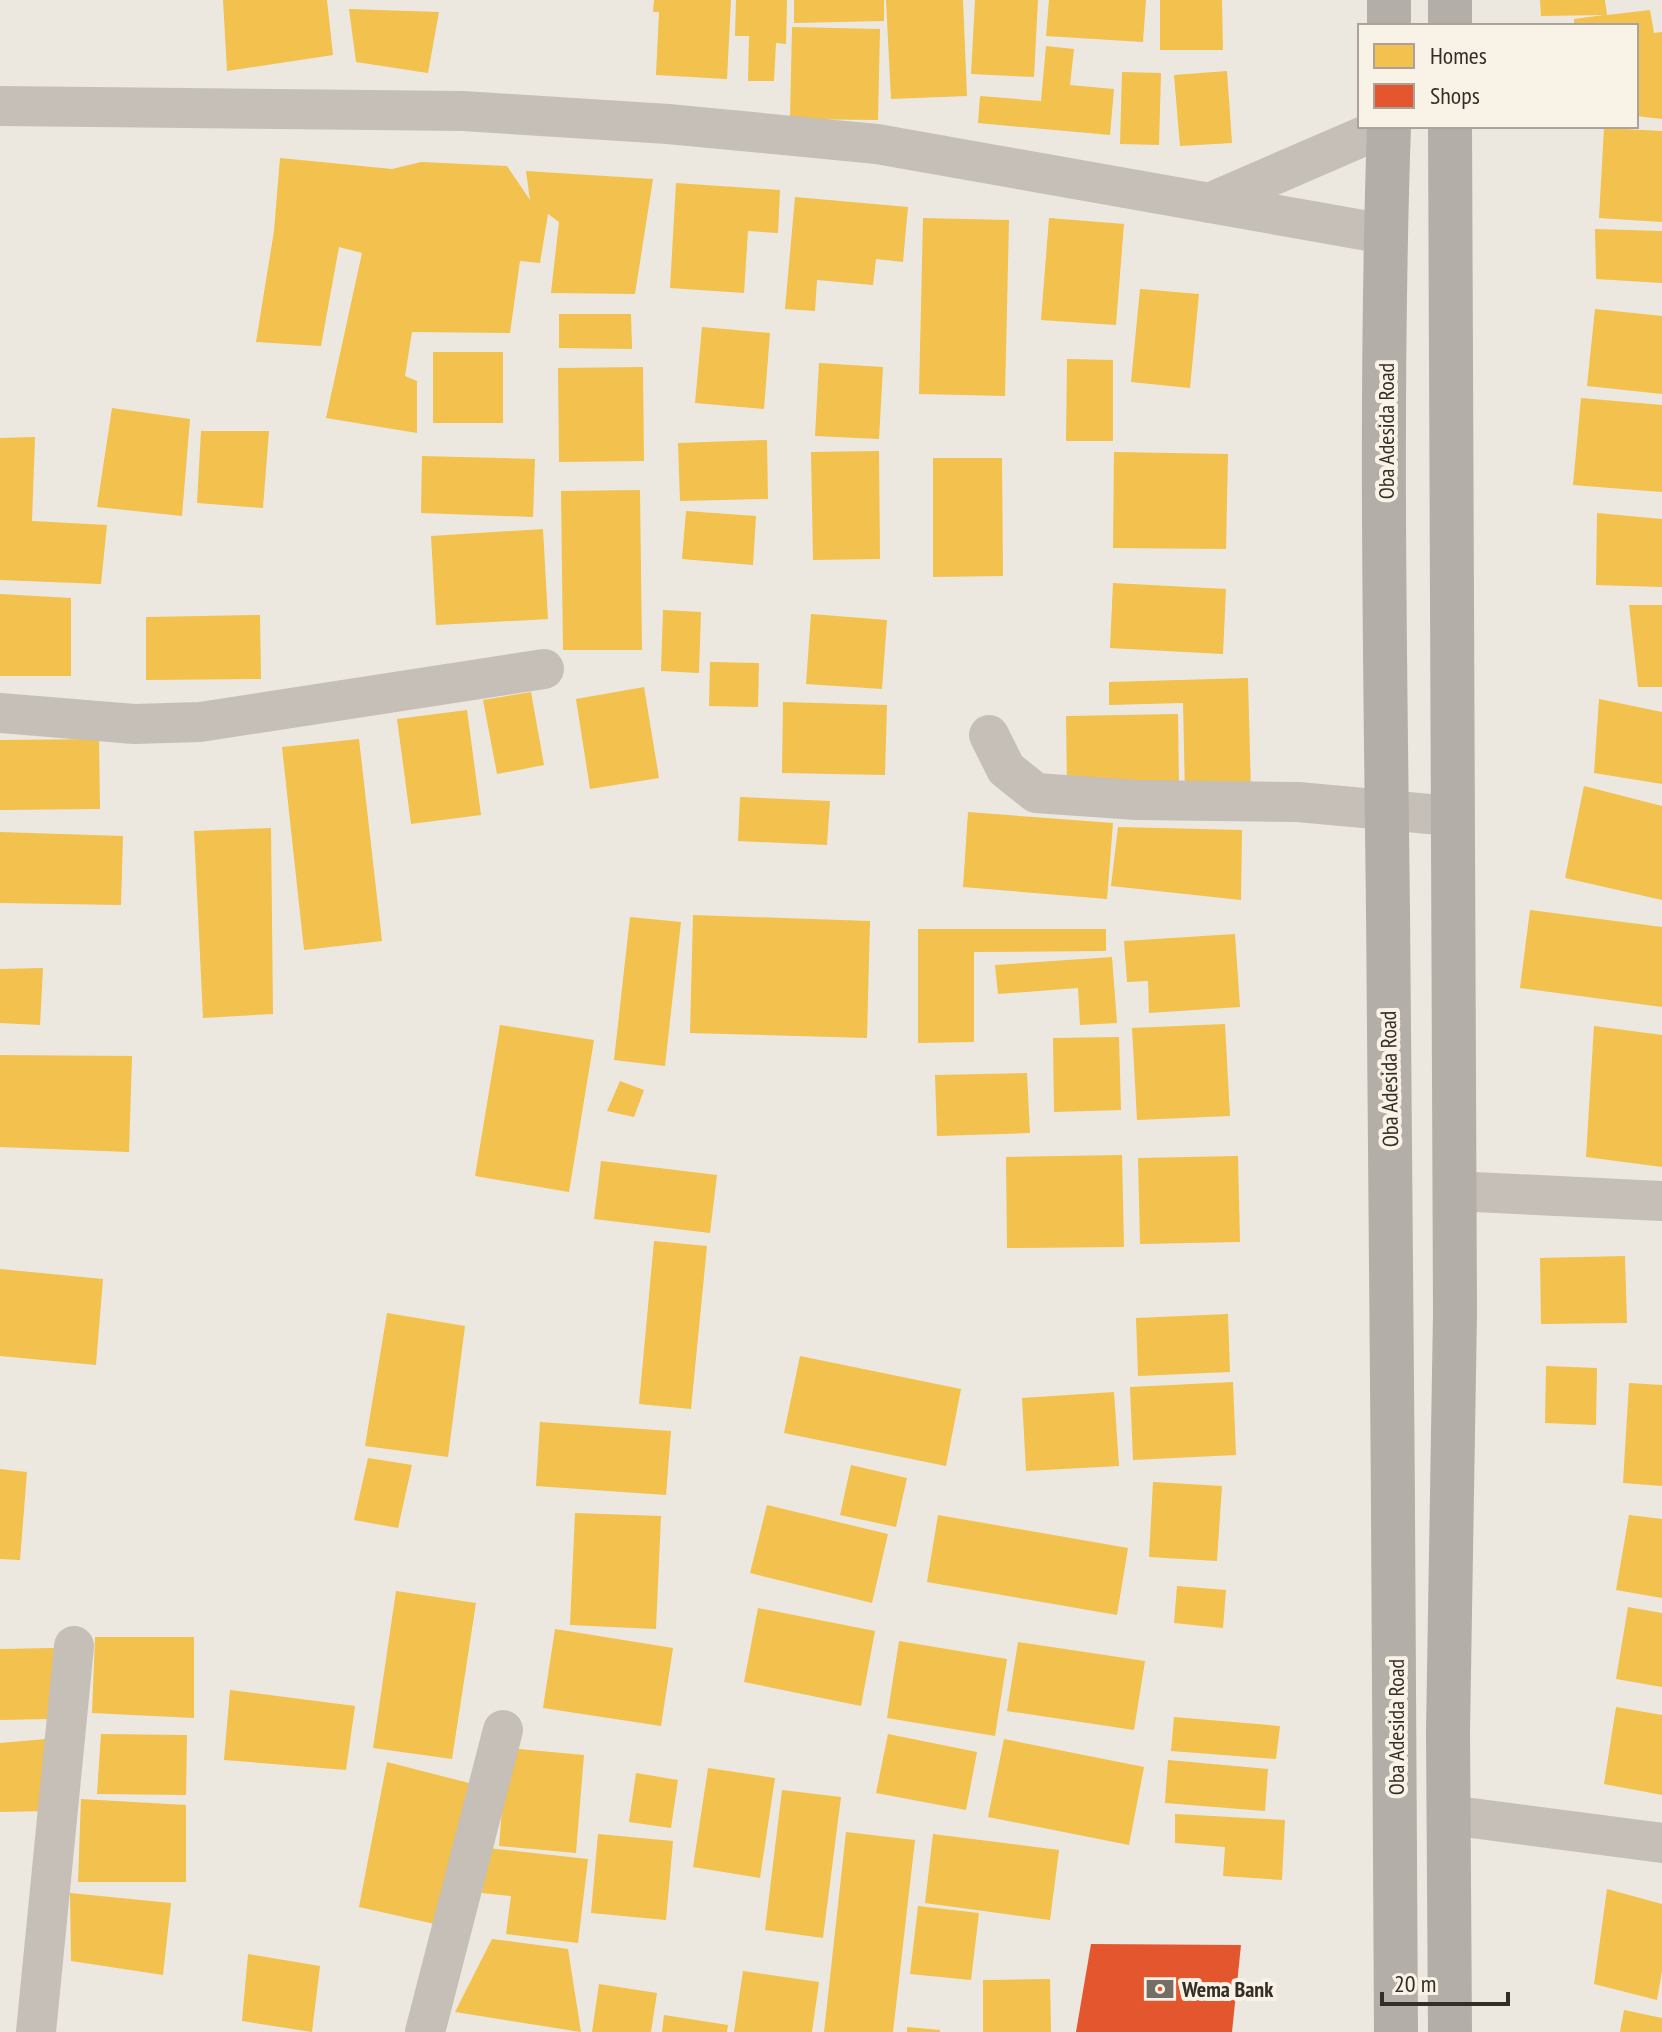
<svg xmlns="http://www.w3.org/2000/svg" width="1662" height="2032" font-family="'PT Sans Narrow',sans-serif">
<rect width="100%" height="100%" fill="#ece8df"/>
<g fill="#f2c14e">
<polygon points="223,0 327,0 333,55 227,71"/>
<polygon points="654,0 731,0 727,79 656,75 659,12 653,12"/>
<polygon points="736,0 787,0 786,44 776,43 774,81 748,81 749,36 735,36"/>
<polygon points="794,0 884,0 884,21 794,23"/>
<polygon points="886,0 963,0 967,96 891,99"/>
<polygon points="975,0 1038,0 1034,77 971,74"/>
<polygon points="1049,0 1146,0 1143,42 1046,36"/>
<polygon points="1160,0 1222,0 1223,50 1160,50"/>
<polygon points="1540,0 1605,0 1607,15 1650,10 1654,33 1662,32 1662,119 1636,116 1636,26 1574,26 1574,19 1604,15 1541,16"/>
<polygon points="349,9 439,12 428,73 356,62"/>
<polygon points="792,27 880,29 878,120 790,119"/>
<polygon points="1046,46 1074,49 1070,85 1114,89 1110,135 978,123 980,96 1041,101"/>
<polygon points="1227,71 1232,143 1180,146 1174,75"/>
<polygon points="1122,72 1161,73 1159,145 1120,144"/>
<polygon points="1604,128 1662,131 1662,222 1599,218"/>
<polygon points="280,158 392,169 421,162 507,166 530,200 526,171 653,179 635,294 551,293 559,222 548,214 540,263 520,261 510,333 412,332 405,376 417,381 417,433 326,418 362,253 339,247 321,346 256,342 274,231"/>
<polygon points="676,183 780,190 778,233 748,231 744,293 670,288"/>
<polygon points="795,197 908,207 903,262 876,259 873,285 817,280 815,311 785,309"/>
<polygon points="923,218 1009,220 1005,396 919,394"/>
<polygon points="1049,218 1124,224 1116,325 1041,320"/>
<polygon points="1595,229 1662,231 1662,283 1596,279"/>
<polygon points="1140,289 1199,294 1190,388 1131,382"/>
<polygon points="1595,309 1662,316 1662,394 1587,386"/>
<polygon points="559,314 631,314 632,349 559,348"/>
<polygon points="702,327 770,333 764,409 695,403"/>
<rect x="433" y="352" width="70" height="71"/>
<polygon points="1067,359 1113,360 1113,441 1066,441"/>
<polygon points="819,363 883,367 879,439 815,436"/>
<polygon points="643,367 644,461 559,462 558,368"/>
<polygon points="1581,398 1662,405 1662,492 1573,485"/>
<polygon points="112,408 190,419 182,516 97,507"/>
<polygon points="201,431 269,431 263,508 197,503"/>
<polygon points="35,437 32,521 107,525 101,584 0,580 0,438"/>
<polygon points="767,440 768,499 680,501 678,443"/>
<polygon points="879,451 880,559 813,560 811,452"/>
<polygon points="1114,452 1228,454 1226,549 1113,548"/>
<polygon points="422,456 535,459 533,517 421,513"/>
<polygon points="933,458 1002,458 1003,576 933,577"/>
<polygon points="640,490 642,650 563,650 561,491"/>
<polygon points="686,511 756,516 753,565 682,559"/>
<polygon points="1597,513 1662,519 1662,587 1596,585"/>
<polygon points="543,529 548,619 436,625 431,536"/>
<polygon points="1113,583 1226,589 1223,654 1110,648"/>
<polygon points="0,594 71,598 71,676 0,676"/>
<polygon points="1629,605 1662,605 1662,687 1638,687"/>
<polygon points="663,610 701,612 699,673 661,671"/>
<polygon points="811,614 887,620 882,689 806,684"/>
<polygon points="260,615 261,679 146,680 146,617"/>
<polygon points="710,662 759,663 758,707 709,706"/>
<polygon points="1248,678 1251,793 1185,794 1183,703 1109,705 1109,682"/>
<polygon points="644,687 659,778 590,789 576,699"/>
<polygon points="531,692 544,765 497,774 483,700"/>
<polygon points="1599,699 1662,712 1662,784 1594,773"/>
<polygon points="783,702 887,705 885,775 782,773"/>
<polygon points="467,710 481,815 411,824 397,719"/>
<polygon points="1178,714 1179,786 1067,788 1066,716"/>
<polygon points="99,739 100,809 0,810 0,740"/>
<polygon points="359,739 382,941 304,950 282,747"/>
<polygon points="1584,786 1662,806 1662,900 1565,878"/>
<polygon points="740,797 830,801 827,845 738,841"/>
<polygon points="968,812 1113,823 1107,899 963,887"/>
<polygon points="1118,827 1242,830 1241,900 1111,886"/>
<polygon points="271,828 273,1014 203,1018 194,831"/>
<polygon points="0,832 123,836 121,905 0,903"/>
<polygon points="1530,910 1662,927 1662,1007 1520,988"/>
<polygon points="693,915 870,921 867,1038 690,1033"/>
<polygon points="630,917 681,922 665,1066 614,1060"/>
<polygon points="918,929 1106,929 1106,951 974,952 974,1042 918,1043"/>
<polygon points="1235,934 1240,1007 1149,1013 1148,981 1127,982 1124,941"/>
<polygon points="1112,957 1117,1023 1080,1025 1078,988 998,994 995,965"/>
<polygon points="43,968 40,1025 0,1023 0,969"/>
<polygon points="1225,1024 1230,1116 1137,1120 1132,1028"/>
<polygon points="500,1025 594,1040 569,1192 475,1176"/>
<polygon points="1594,1026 1662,1035 1662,1167 1586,1157"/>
<polygon points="1119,1037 1121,1110 1054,1112 1053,1038"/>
<polygon points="0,1055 132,1056 129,1152 0,1147"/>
<polygon points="1027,1073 1030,1133 937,1136 935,1075"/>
<polygon points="620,1081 644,1090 634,1117 607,1111"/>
<polygon points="1122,1155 1124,1247 1007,1248 1006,1157"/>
<polygon points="1238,1156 1240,1242 1140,1244 1138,1158"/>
<polygon points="601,1161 717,1175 710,1233 594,1219"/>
<polygon points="654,1241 707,1246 691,1409 639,1404"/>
<polygon points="1625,1256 1627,1323 1541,1324 1540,1258"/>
<polygon points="0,1269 103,1279 96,1365 0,1356"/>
<polygon points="387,1313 465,1326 448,1457 365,1446"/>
<polygon points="1228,1314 1230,1372 1138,1376 1136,1318"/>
<polygon points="800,1356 961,1389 946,1466 784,1433"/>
<polygon points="1546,1366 1597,1368 1596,1425 1545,1423"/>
<polygon points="1233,1382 1236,1455 1133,1460 1130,1387"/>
<polygon points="1629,1383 1662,1385 1662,1486 1623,1483"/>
<polygon points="1114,1392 1119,1466 1026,1471 1022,1398"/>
<polygon points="540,1422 671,1431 666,1495 536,1486"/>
<polygon points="368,1458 412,1465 398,1528 354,1520"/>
<polygon points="851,1465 907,1478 896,1527 840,1515"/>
<polygon points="0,1469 27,1472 20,1560 0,1559"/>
<polygon points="1153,1482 1222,1486 1217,1561 1149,1557"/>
<polygon points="767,1505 888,1534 872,1603 750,1573"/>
<polygon points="575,1513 661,1516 656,1629 570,1625"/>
<polygon points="938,1515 1128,1548 1117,1615 927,1582"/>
<polygon points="1629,1515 1662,1519 1662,1598 1616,1590"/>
<polygon points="1177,1586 1226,1590 1223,1628 1174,1623"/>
<polygon points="396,1591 476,1603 452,1759 373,1748"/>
<polygon points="1628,1607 1662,1613 1662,1687 1616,1679"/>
<polygon points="758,1608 875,1631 861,1706 744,1682"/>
<polygon points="555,1629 673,1648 661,1726 543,1708"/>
<polygon points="95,1637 194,1637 194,1718 92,1713"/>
<polygon points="899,1641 1007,1659 995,1736 887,1718"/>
<polygon points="1018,1642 1145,1661 1134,1730 1007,1711"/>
<polygon points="54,1648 49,1719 0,1720 0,1649"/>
<polygon points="230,1690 355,1706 346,1770 224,1760"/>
<polygon points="1616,1707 1662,1715 1662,1795 1604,1784"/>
<polygon points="1174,1717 1280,1726 1276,1759 1171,1751"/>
<polygon points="101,1734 187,1735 186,1795 97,1794"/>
<polygon points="888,1734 977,1752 966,1810 876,1793"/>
<polygon points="46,1739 47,1811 0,1812 0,1743"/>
<polygon points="1004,1739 1144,1767 1129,1845 988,1817"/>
<polygon points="507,1748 584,1755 576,1853 499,1846"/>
<polygon points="1168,1760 1268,1769 1265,1811 1165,1803"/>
<polygon points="387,1762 469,1783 439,1925 359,1907"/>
<polygon points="708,1768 775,1778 760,1878 693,1867"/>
<polygon points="636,1773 678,1780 671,1828 629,1822"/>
<polygon points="782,1790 841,1797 823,1938 765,1930"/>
<polygon points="81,1799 186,1805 186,1882 78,1882"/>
<polygon points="1175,1814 1285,1820 1282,1880 1223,1876 1225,1847 1175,1843"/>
<polygon points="846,1832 915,1840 893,2032 824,2032"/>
<polygon points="598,1834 673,1841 666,1920 591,1913"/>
<polygon points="933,1834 1059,1850 1050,1920 925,1903"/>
<polygon points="487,1848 588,1859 578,1943 506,1934 511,1896 482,1893"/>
<polygon points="1607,1889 1662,1904 1662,1971 1657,2000 1594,1984"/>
<polygon points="70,1893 171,1903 163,1975 71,1961"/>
<polygon points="918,1906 979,1913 971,1980 910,1974"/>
<polygon points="492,1939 568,1949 581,2032 455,2012"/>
<polygon points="248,1954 320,1966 312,2032 242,2021"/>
<polygon points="743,1971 819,1982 812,2032 734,2032"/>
<polygon points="1050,1979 1051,2032 983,2032 983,1980"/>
<polygon points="599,1984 657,1993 651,2032 592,2032"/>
<polygon points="1624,2010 1662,2018 1662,2032 1620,2032"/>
<polygon points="664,2015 728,2025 727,2032 662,2032"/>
<polygon points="907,2027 940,2030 940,2032 907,2032"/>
</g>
<polygon fill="#e4572e" points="1091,1944 1241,1945 1232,2032 1076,2032"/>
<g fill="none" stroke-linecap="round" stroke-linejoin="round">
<g stroke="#c5bfb8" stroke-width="40">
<polyline points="0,106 463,111 668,124 877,144 1385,234"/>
<polyline points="1209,203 1387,126"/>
<polyline points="0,713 134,724 200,722 544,669"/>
<polyline points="989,735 1006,769 1036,793 1137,800 1298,802 1451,816"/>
<polyline points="1454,1191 1662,1201"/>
<polyline points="1449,1815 1662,1843"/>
<polyline points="36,2032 74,1646"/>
<polyline points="425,2032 503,1730"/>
</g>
<g stroke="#b3aea8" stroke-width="44">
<polyline points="1389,0 1389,26"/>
<polyline points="1450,0 1450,26"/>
<path d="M1389 126C1380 387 1385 650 1388 911 1391 1285 1395 1658 1396 2032"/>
<polyline points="1450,2032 1448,1731 1455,1314 1450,126"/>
</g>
</g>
<defs>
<symbol id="bank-bare" viewBox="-9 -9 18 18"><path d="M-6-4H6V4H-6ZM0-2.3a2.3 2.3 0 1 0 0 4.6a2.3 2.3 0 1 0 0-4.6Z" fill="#756e67" stroke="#f9f2e6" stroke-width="2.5" paint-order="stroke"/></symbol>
</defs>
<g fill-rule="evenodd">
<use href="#bank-bare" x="1140" y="1969" width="40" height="40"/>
</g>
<g text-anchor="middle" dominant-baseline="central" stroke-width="8" stroke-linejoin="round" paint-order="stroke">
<g font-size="22" fill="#352d27" stroke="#f9f2e6">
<text transform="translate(1386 431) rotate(-90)">Oba Adesida Road</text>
<text transform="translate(1389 1079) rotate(-91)">Oba Adesida Road</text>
<text transform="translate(1396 1727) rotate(-90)">Oba Adesida Road</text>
</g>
<g font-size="22" font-weight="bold" fill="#352d27" stroke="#f9f2e6" text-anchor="start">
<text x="1182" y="1989">Wema Bank</text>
</g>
</g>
<rect x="1358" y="24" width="280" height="104" fill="#f9f2e6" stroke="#aba39a" stroke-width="2"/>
<rect x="1374" y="44" width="40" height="24" fill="#f2c14e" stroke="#aba39a" stroke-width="2"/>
<text x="1430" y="64" font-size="24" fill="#352d27">Homes</text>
<rect x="1374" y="84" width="40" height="24" fill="#e4572e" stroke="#aba39a" stroke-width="2"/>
<text x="1430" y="104" font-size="24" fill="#352d27">Shops</text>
<path d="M1382 1992v12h126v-12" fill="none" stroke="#352d27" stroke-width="4"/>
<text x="1394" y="1992" font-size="24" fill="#352d27" stroke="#f9f2e6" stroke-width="6" paint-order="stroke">20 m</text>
</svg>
